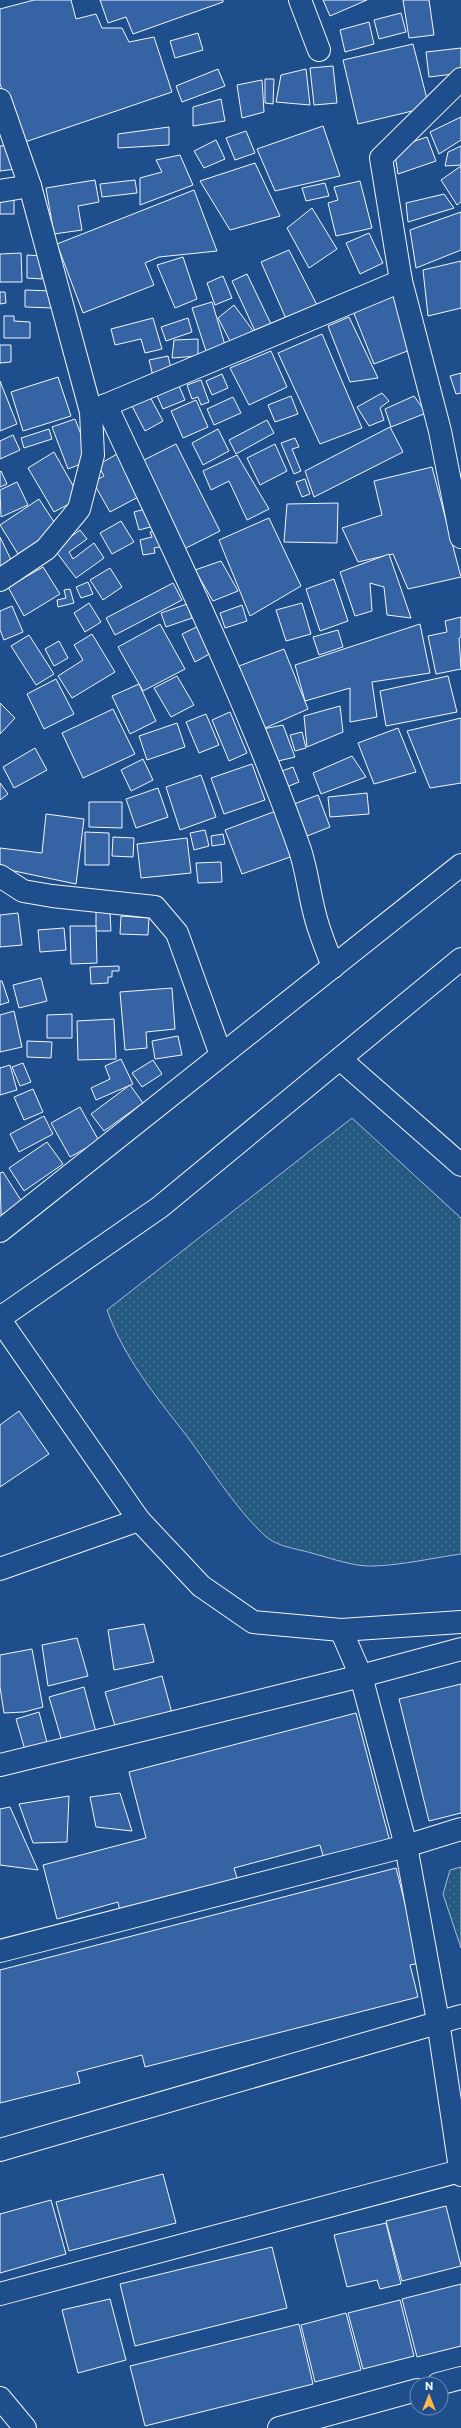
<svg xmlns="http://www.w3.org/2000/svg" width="461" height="2428" font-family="Commissioner,sans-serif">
<defs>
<pattern id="park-dots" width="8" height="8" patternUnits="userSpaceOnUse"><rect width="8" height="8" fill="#245a82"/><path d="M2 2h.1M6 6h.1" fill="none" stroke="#447295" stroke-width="1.8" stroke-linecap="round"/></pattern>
</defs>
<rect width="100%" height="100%" fill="#1f4e8c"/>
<g fill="url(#park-dots)" stroke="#a8bbd7">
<path d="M352 1118 461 1218V1554C432 1558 403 1565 374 1566 354 1567 334 1559 315 1554 296 1548 277 1548 262 1533 233 1505 210 1467 186 1435 155 1395 124 1358 107 1310Z"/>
<polygon points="461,1867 461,1948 443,1894 450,1870"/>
</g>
<g fill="#3563a3" stroke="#f2f6ff">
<polygon points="34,0 71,0 76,19 96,14 102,28 122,28 129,42 154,37 172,92 22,143 0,84 0,9"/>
<polygon points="100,0 223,0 223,2 133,34 126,17 108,23"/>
<polygon points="323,0 367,0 330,16"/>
<polygon points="403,0 429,0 434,35 409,38"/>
<polygon points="401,13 406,32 379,39 374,20"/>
<polygon points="369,22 374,44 345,52 340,30"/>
<polygon points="198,33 203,50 175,58 170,41"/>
<polygon points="413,44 429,107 358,124 343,60"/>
<polygon points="461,48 461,73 429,77 426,52"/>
<polygon points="333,66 337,103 314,105 310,68"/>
<polygon points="218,69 225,86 182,102 176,86"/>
<polygon points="306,69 310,105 276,102 281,75"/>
<polygon points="265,79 274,79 273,104 265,103"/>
<polygon points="262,80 264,112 242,118 237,85"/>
<polygon points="221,99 225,121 193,126 193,107"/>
<polygon points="461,117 461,140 439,154 430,132"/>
<polygon points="323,126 340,176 275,191 257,149"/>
<polygon points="169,127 169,145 118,148 118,134"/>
<polygon points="246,131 255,153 235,160 226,138"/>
<polygon points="427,137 436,161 398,174 394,148"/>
<polygon points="216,140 225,159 204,168 194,151"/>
<polygon points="12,145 16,169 0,171 0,146"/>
<polygon points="461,146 461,165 445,166 448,152"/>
<polygon points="180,155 193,185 140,205 140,178 162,172 156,160"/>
<polygon points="255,163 280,216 230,230 200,181"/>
<polygon points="461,166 461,202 457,205 441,180"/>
<polygon points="95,180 99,202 78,206 82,230 54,234 46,188"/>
<polygon points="135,180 137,193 102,197 100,184"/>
<polygon points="360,181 372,228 336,236 328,203 338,200 334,187"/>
<polygon points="325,183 329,196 306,201 302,188"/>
<polygon points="194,190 217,251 159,257 145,263 154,285 83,313 57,244"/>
<rect x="0" y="194" width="14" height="20"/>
<polygon points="444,194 454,208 408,222 406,203"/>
<polygon points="312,208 337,249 309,268 287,228"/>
<polygon points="461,212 461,250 416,268 410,230"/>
<polygon points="369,233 383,263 360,274 346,243"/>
<polygon points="289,250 317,305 287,321 261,262"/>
<polygon points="21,253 22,282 0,282 0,254"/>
<polygon points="27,255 42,256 42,279 27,278"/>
<polygon points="183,257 197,299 175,308 157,265"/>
<polygon points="461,261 461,308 428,316 423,270"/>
<polygon points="247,274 271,324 255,331 232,281"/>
<polygon points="223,276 232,298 215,305 207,283"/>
<polygon points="25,290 53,291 53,308 25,307"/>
<polygon points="0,292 5,292 6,303 0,304"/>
<polygon points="395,295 415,348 374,364 353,311"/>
<polygon points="212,302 225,345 206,351 192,308"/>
<polygon points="234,305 254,332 231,343 218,318"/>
<polygon points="4,316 14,316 14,321 30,322 30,338 4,338"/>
<polygon points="349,317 378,378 350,382 328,326"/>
<polygon points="153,318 162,349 145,353 141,339 115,345 111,329"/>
<polygon points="188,318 192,332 166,341 161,327"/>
<polygon points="322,334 362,428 320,444 278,353"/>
<polygon points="198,339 198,356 172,358 174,340"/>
<polygon points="0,345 11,345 11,362 0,363"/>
<polygon points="271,351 287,387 249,405 230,368"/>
<polygon points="168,356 172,372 153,376 149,360"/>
<polygon points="461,373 461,393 456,394 450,376"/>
<polygon points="222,374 228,388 212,395 206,381"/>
<polygon points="58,377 71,416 23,431 11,392"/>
<polygon points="201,380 209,402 201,405 198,397 192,399 187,385"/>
<polygon points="0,381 17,424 0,431"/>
<polygon points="177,381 185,400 163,409 155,391"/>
<polygon points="382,393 389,401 380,408 384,420 369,426 357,407"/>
<polygon points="149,395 163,421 145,431 131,404"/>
<polygon points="291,396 298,414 275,422 268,405"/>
<polygon points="414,396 426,413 391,427 385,409"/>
<polygon points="233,397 241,413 214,425 207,409"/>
<polygon points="196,400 208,427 183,438 171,411"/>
<polygon points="75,419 91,460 68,469 52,427"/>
<polygon points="267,420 274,433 236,454 229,440"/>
<polygon points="390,427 403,452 314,497 305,471"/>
<polygon points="49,429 52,439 24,448 21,438"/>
<polygon points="218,429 229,451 203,465 192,443"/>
<polygon points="13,435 20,450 0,459 0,441"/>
<polygon points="295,438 299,447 292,449 301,471 294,474 281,443"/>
<polygon points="176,444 220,531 180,551 136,464"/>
<polygon points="275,444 287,471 260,485 247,458"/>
<polygon points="54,452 80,498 54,512 28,468"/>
<polygon points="117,454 140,496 110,512 93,482 104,476 98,465"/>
<polygon points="237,455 269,509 247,520 229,481 211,490 203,471"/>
<polygon points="432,467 461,577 408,589 393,554 358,562 342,528 382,515 374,481"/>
<polygon points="1,471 7,484 0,487 0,472"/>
<polygon points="305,479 310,494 302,497 296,482"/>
<polygon points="17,482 28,505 1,517 0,490"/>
<polygon points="39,499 58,528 18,554 0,525"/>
<polygon points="338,503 337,543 284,542 287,504"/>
<polygon points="149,508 154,526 139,530 134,512"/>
<polygon points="269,518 301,586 250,616 219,540"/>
<polygon points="121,521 134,542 112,554 100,533"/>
<polygon points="80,530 87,539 69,552 73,559 94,543 104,558 76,578 54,549"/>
<polygon points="156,531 160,547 154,548 155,553 143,555 140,540 152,537 150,532"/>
<polygon points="0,537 15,568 0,575"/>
<polygon points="389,554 411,618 387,615 384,587 370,583 372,611 355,616 340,572"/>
<polygon points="221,561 238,591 213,601 195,570"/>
<polygon points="43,567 60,594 24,616 8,587"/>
<polygon points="110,568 122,587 103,600 90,580"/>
<polygon points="334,579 348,621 320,631 306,589"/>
<polygon points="88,582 93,594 81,598 76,587"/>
<polygon points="173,583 182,600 115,635 106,618"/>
<polygon points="70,589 74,603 58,607 57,600 66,598 64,590"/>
<polygon points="89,603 101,622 85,632 74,613"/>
<polygon points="302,603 311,634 286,641 276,610"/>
<polygon points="187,604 192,618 166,627 161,613"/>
<polygon points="242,605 247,621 225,628 220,613"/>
<polygon points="12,606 23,632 4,640 0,630 0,611"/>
<polygon points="461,617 461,637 459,638 461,669 436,674 428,636 447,632 445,621"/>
<polygon points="160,624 185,669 143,691 118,647"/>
<polygon points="420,624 430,673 372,682 377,717 350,722 350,688 305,701 295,665"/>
<polygon points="201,625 213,652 195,662 182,634"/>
<polygon points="338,630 343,647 319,655 313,637"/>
<polygon points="92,634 115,672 72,698 58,676 83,660 74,645"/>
<polygon points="29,635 54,674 36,685 11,646"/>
<polygon points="59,641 68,658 54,666 45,649"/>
<polygon points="284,649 308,709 263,729 239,666"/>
<polygon points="177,676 194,705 171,717 154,688"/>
<polygon points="448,676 457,712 386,726 380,691"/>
<polygon points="56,679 74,714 44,729 27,694"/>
<polygon points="139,684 156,721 130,734 112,696"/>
<polygon points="0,703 15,718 0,734"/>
<polygon points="340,706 343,732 307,747 304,716"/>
<polygon points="113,709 135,754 83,778 62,733"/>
<polygon points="230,712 247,753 229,761 212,720"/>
<polygon points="206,714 219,745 199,753 186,722"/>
<polygon points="461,718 461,783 430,788 407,731"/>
<polygon points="177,723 185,747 147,760 139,736"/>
<polygon points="283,725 295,757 274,762 263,729"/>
<polygon points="398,728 416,772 374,784 358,743"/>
<polygon points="302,732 306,748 295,751 290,735"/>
<polygon points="35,748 47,770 14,788 3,767"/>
<polygon points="352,756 366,777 321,794 313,773"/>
<polygon points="143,759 153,780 131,791 121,770"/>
<polygon points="252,764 265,800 224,814 211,778"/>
<polygon points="293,767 299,782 284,788 279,772"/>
<polygon points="201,775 216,817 180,830 166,787"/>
<polygon points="0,783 8,794 0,800"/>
<polygon points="158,788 168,817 136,828 126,799"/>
<polygon points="367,793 369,814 330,817 328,797"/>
<polygon points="318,795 330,827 307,836 294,804"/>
<polygon points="89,802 122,802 122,828 89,827"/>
<polygon points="276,811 293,856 242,874 225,830"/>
<polygon points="46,814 84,819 76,884 0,868 0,848 42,853"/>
<polygon points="205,830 209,846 194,850 190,833"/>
<polygon points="85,832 109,833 109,865 85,865"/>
<polygon points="223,834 225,844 212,846 211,836"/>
<polygon points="113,837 134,838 133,857 112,856"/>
<polygon points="187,838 191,873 141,878 137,844"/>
<polygon points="221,862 222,882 198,883 196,863"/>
<polygon points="96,912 110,912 111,931 96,931"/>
<polygon points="18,913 22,945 0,947 0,915"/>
<polygon points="121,916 149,918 148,935 120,934"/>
<polygon points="70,926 96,926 97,963 71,964"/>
<polygon points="64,928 66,950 40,952 38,930"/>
<polygon points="119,966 119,971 112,971 112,977 108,977 108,983 91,984 90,967"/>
<polygon points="41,978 47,1001 19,1008 13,985"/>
<polygon points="0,981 2,981 9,1002 0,1005"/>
<polygon points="172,988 175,1029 146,1032 147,1048 125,1050 120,992"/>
<polygon points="14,1011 22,1047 0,1052 0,1015"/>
<polygon points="72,1014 72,1038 47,1038 47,1015"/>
<polygon points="114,1019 116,1059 78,1060 77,1021"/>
<polygon points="178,1036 182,1055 155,1059 152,1041"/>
<polygon points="27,1041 52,1042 51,1058 27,1057"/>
<polygon points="121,1059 133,1084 96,1100 91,1088 110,1079 105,1066"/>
<polygon points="153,1060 162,1074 142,1087 132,1073"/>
<polygon points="23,1063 31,1082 20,1086 12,1067"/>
<polygon points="10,1065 17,1090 0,1095 0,1068"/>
<polygon points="130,1085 143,1103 104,1131 91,1114"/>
<polygon points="33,1089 43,1112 24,1120 14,1097"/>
<polygon points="80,1107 99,1141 70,1157 51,1123"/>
<polygon points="44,1116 53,1134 19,1152 10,1134"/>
<polygon points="47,1142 63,1164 24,1191 9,1168"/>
<polygon points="3,1172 22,1202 1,1215 0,1173"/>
<polygon points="19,1411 49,1454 0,1487 0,1425"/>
<polygon points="144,1624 154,1662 114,1670 108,1630"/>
<polygon points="77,1638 88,1676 48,1686 42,1645"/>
<polygon points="32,1649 43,1707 24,1712 4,1713 0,1687 0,1655"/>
<polygon points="162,1676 173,1717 117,1733 105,1692"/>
<polygon points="461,1684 461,1813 429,1821 399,1699"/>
<polygon points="84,1687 97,1736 63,1745 49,1697"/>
<polygon points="39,1712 49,1750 27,1757 16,1719"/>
<polygon points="356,1713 390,1842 324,1859 320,1845 234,1868 238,1881 120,1912 118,1902 57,1919 43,1865 146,1838 129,1772"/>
<polygon points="120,1793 132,1831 96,1827 90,1797"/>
<polygon points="69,1796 67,1842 33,1843 19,1804"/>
<polygon points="10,1807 38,1870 0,1865 0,1809"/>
<polygon points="396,1868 420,1963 410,1965 418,1997 145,2067 142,2055 77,2072 80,2083 0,2103 0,1970"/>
<polygon points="163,2174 176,2223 69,2251 56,2202"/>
<polygon points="51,2200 66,2254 0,2273 0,2214"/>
<polygon points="446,2206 461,2266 402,2281 386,2221"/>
<polygon points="386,2223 401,2284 380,2289 377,2280 347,2287 334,2235"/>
<polygon points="272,2247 287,2308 135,2346 120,2284"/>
<polygon points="461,2284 461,2346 417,2357 402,2299"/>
<polygon points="110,2299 126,2360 78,2373 62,2310"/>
<polygon points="400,2300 414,2356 363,2369 348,2313"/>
<polygon points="346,2313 361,2370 315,2382 301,2325"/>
<polygon points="299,2324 313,2384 145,2426 130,2366"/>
</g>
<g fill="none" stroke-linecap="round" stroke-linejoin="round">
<defs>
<g id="street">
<polyline points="300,0 319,50"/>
<polyline points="461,79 381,158 401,281 440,431 461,537"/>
<polyline points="0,100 30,186 91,412 93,455 79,509 46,549 0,580"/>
<polyline points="0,191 30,186"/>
<path d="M106 405C174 551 246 697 300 850 307 871 309 893 315 915 319 932 327 950 333 967"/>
<polyline points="92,411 401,281"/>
<polyline points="0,876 23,891 52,896 155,907 177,933 221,1055"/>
<polyline points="340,1059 461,1165"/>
<polyline points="0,1320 139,1520 201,1586 253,1622 341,1630 461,1622"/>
<polyline points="0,1569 139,1520"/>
<polyline points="341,1630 361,1676 406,1846 438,2021 461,2175"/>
<polyline points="0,1765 361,1676 461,1649"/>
<polyline points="0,1951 406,1846 461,1829"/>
<polyline points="0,2150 461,2016"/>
<polyline points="0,2294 460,2171"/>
<polyline points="438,2384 461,2378"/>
<polyline points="0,2398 25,2428"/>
<polyline points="279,2428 417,2390"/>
</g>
<g id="secondary">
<polyline points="0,1231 461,865"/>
<polyline points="0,1318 160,1207 461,959"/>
</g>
</defs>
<use href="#street" stroke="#f2f6ff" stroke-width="24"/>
<use href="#secondary" stroke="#f2f6ff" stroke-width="24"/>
<use href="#street" stroke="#1f4e8c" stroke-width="22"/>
<use href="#secondary" stroke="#1f4e8c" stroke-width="22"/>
</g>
<g transform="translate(429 2396)"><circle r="19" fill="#1f4e8c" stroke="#7391ba"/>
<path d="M0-3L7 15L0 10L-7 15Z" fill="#ffb74d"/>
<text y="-6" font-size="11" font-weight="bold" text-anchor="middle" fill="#f2f6ff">N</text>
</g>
</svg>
